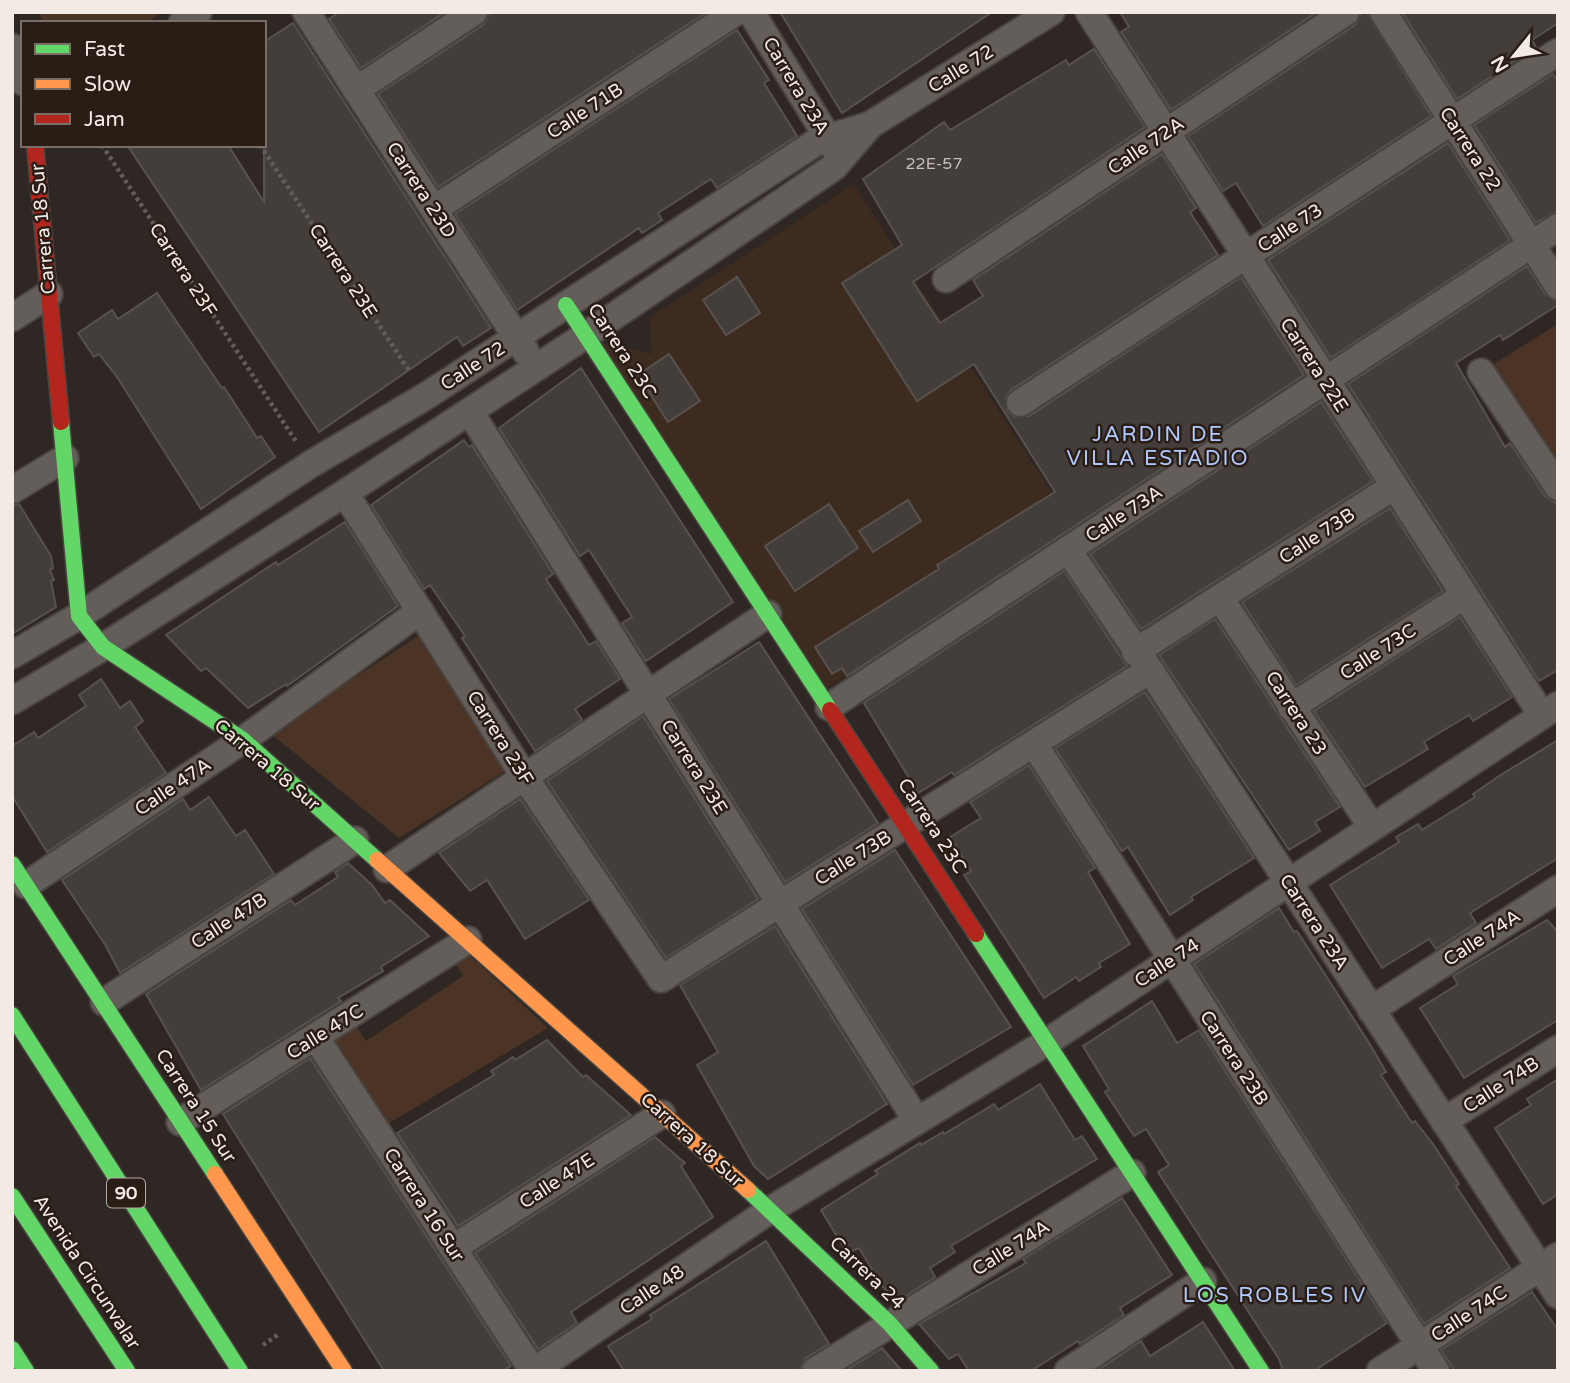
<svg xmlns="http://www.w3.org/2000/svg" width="1570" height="1383" font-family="'Varela Round',sans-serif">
<rect width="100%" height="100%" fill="#2e2723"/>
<polygon fill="#3d2b20" points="854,184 1074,528 827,688 601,343 652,354 650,317"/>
<g fill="#4b3425">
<polygon points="38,12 162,12 145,23 44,23"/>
<polygon points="1558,324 1558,484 1481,372"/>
<polygon points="418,636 507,770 399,838 270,733"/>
<polygon points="466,952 548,1028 381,1128 331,1044 356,1026 366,1041 463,976 454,961"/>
</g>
<g fill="#433e3a" stroke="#58524f" stroke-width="2">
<polygon points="339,12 445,12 361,68 329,19"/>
<polygon points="490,12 707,12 438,187 378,94 483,25"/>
<polygon points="780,12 992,12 842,113"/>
<polygon points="1120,12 1317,12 1171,110 1121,32 1129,27"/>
<polygon points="1362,12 1367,12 1431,116 1263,226 1236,183 1223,191 1188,136 1355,25"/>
<polygon points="1402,12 1558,12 1558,23 1532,40 1536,47 1457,99"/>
<polygon points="293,23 491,328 463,346 457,337 319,432 127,145 228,145 264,202 264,42"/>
<polygon points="737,30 769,80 764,83 797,136 717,188 711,179 658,213 662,220 642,233 639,228 517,310 455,214"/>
<polygon points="1094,49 1145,127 913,282 940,323 983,296 973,280 1162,154 1196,208 1190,212 1218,255 1011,390 1006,397 1007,411 1014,417 1029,416 1241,277 1304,375 847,676 842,668 832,674 815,647 939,569 937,565 1055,492 974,364 917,401 842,283 902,245 863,179 944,122 950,130 1066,60 1069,65"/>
<polygon points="1553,74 1558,81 1558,211 1536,223 1474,125"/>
<polygon points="1448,143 1510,240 1331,358 1268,260"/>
<polygon points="1527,266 1545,294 1558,302 1558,305 1503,340 1500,335 1456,363 1505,447 1510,443 1545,496 1558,505 1558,670 1539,681 1348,384"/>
<polygon points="737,277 760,313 726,335 703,300"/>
<polygon points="157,293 222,388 224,387 257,438 261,436 275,457 201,509 117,377 99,354 94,357 78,333 112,310 118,319"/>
<polygon points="669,354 700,401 668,422 638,375"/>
<polygon points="581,368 733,602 646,661 622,623 632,617 589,550 580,556 499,428"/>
<polygon points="1321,402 1373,481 1141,629 1090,554"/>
<polygon points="464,440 469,447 472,445 553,574 546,579 589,645 596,641 620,679 575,709 582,720 535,751 462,638 465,636 430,585 424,589 371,505"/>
<polygon points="908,500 921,521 873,552 859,531"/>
<polygon points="19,504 51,556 53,568 50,570 54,580 51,581 56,607 12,634 12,506"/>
<polygon points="829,504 858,548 795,591 765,546"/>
<polygon points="1390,508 1443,591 1296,685 1242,602"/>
<polygon points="345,522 398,606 287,686 286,684 248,708 206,668 201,671 166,635 276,562 278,565"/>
<polygon points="1064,571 1127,666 954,775 952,772 918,793 864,703"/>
<polygon points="1460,617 1512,697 1473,721 1469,715 1424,742 1428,749 1365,787 1314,711"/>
<polygon points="1215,619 1340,807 1315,822 1320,831 1289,850 1159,655"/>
<polygon points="759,642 878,823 785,882 669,699"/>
<polygon points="101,679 120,708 130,701 143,721 135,727 166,773 47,852 12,796 12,746 34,732 38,738 86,706 79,695"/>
<polygon points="1145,692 1254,858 1191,897 1193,900 1170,915 1128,847 1122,851 1055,748"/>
<polygon points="643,716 758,899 666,958 547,781"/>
<polygon points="1558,740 1558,858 1470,913 1476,923 1436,949 1429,939 1382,968 1330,885 1399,842 1396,837 1418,824 1422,830 1475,797 1473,794 1499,776"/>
<polygon points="1029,765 1095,868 1088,872 1130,944 1099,963 1101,967 1079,981 1076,977 1044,998 964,875 971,871 950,837 981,818 970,802"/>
<polygon points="209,797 236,836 245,830 274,874 120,973 106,946 62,880 183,799 190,810"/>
<polygon points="520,799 589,900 525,939 487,880 470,891 439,853"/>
<polygon points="895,850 1011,1027 913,1085 802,909"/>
<polygon points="348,863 372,885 385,903 390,900 429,936 381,967 383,971 338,998 341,1001 201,1090 146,994 291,900 295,905 338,877 335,872"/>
<polygon points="1279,908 1294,932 1297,931 1371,1046 1386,1072 1381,1075 1412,1123 1415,1121 1433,1144 1459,1184 1456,1186 1510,1268 1424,1324 1194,964"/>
<polygon points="1547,920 1558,932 1558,1020 1464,1078 1420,1008 1458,984 1453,976"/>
<polygon points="775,926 887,1104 768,1179 754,1166 697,1065 718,1052 680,985"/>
<polygon points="1152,1001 1177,1043 1199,1030 1387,1323 1314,1371 1283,1371 1279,1359 1158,1172 1169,1165 1146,1129 1134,1136 1105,1092 1109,1089 1083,1046"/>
<polygon points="547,1040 583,1077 586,1075 631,1115 458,1226 397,1133 494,1075 491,1071 513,1057 515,1060"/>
<polygon points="310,1058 370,1150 511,1366 503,1371 384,1371 223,1114"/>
<polygon points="1558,1079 1558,1194 1543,1204 1495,1128 1531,1105 1527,1099"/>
<polygon points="1040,1084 1075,1140 1082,1136 1097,1159 951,1246 955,1252 930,1268 935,1277 898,1301 883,1287 859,1248 847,1253 821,1210 878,1174 875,1171 920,1143 921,1145 943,1132 944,1134 994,1104 998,1110"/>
<polygon points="655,1137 685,1163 681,1166 713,1217 571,1312 577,1323 538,1349 475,1253"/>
<polygon points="1122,1198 1172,1275 1120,1308 1124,1315 1080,1344 1078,1341 1031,1371 969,1371 958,1354 949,1359 919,1324 1026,1263 1023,1259"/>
<polygon points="766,1241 829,1344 806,1358 799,1371 624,1371 608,1346 652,1319 650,1315"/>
<polygon points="1532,1292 1558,1330 1558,1371 1455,1371 1441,1350"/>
<polygon points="1203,1322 1235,1371 1097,1371 1141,1341 1150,1356"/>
<polygon points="882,1348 902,1371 845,1371"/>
</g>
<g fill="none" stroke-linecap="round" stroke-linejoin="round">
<defs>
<g id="street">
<polyline points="306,12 526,352"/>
<polyline points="751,12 836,151"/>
<polyline points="1089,12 1542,715"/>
<polyline points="1383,12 1558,286"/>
<polyline points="182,23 198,12"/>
<polyline points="12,47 23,82"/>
<polyline points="356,90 474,12"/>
<polyline points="434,209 736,12"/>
<polyline points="946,279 1346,12"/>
<polyline points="12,318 49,294"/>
<polyline points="1481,372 1558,487"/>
<polyline points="1020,403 1558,52"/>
<polyline points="470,412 917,1121"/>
<polyline points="12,490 65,458"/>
<polyline points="345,493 524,776 661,979 1150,670"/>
<polyline points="1068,550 1150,670 1558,1295"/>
<polyline points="1220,598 1372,827"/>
<polyline points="1135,652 1393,487"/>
<polyline points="12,655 79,616 311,464 426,396 818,141 870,125 1051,12"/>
<polyline points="12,701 103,647 345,493 586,335 834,167 870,125"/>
<polyline points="829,707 1558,227"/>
<polyline points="1291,707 1464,596"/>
<polyline points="1034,744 1436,1371"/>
<polyline points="387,869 768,614"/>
<polyline points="26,885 243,740 420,611"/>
<polyline points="104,1002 355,840"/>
<polyline points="1371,1010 1558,889"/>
<polyline points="316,1038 533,1371"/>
<polyline points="1444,1121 1558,1049"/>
<polyline points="180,1122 468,940"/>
<polyline points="453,1248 662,1114"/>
<polyline points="534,1371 770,1210 1047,1042 1558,705"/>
<polyline points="815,1371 1132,1173"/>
<polyline points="1068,1371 1203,1281"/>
<polyline points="1380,1371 1558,1256"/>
</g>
<g id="fast">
<polyline points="566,305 830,710"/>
<polyline points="61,422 79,616 103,647 243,740 377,860"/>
<polyline points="12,864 215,1174"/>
<polyline points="976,934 1261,1371"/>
<polyline points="12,1015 240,1371"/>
<polyline points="748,1190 889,1323 931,1371"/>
<polyline points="12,1196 127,1371"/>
<polyline points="12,1349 26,1371"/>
</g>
<g id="slow">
<polyline points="377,860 748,1190"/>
<polyline points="215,1174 344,1371"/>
</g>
<g id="jam">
<polyline points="35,145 61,422"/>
<polyline points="830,710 976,934"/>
</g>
</defs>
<use href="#street" stroke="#4a4440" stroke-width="30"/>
<use href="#fast" stroke="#4a4440" stroke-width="19"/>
<use href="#slow" stroke="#4a4440" stroke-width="19"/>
<use href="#jam" stroke="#4a4440" stroke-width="19"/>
<g stroke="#635d59" stroke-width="4.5" stroke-dasharray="3.5 3.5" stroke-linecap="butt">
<polyline points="102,145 297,443"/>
<polyline points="260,145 410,372"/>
<polyline points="263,1345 279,1334"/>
</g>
<use href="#street" stroke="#645e5a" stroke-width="26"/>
<use href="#fast" stroke="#63d668" stroke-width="16"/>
<use href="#slow" stroke="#ff974d" stroke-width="16"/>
<use href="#jam" stroke="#b3261e" stroke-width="16"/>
</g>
<g text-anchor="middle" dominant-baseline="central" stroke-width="5" stroke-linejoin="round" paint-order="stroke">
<g font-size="16" fill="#c7bfba">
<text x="934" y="164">22E-57</text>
</g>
<rect fill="#291d15" stroke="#b6aca7" stroke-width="2" x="107" y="1178.5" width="38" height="29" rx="5"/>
<g font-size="18" font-weight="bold" fill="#f3eae5">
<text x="126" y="1193">90</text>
</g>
<g font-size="19" fill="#f3eae5" stroke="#291d15">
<text transform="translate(961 69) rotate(-32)">Calle 72</text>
<text transform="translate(796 86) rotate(59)">Carrera 23A</text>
<text transform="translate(585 111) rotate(-33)">Calle 71B</text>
<text transform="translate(1146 146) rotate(-34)">Calle 72A</text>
<text transform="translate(1470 149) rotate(57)">Carrera 22</text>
<text transform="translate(421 190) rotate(57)">Carrera 23D</text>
<text transform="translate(1290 228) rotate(-33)">Calle 73</text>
<text transform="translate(43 229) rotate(-95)">Carrera 18 Sur</text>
<text transform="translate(183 270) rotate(57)">Carrera 23F</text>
<text transform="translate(343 271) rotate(57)">Carrera 23E</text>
<text transform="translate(622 351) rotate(57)">Carrera 23C</text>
<text transform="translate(1314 365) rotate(57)">Carrera 22E</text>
<text transform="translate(473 366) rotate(-33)">Calle 72</text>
<text transform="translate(1124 514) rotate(-33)">Calle 73A</text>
<text transform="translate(1317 536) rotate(-33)">Calle 73B</text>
<text transform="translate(1378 652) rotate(-33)">Calle 73C</text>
<text transform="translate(1296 713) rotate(57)">Carrera 23</text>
<text transform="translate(500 738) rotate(58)">Carrera 23F</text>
<text transform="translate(267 765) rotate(40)">Carrera 18 Sur</text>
<text transform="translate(694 767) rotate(58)">Carrera 23E</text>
<text transform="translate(173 787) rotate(-34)">Calle 47A</text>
<text transform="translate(932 826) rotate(57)">Carrera 23C</text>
<text transform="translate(853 858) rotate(-32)">Calle 73B</text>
<text transform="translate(229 921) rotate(-33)">Calle 47B</text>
<text transform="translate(1314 922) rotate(57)">Carrera 23A</text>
<text transform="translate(1482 938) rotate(-33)">Calle 74A</text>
<text transform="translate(1167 963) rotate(-33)">Calle 74</text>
<text transform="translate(325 1032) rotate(-32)">Calle 47C</text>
<text transform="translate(1234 1058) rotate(57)">Carrera 23B</text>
<text transform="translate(1501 1085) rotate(-33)">Calle 74B</text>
<text transform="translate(196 1106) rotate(57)">Carrera 15 Sur</text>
<text transform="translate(692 1140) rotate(42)">Carrera 18 Sur</text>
<text transform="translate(557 1181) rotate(-33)">Calle 47E</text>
<text transform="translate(424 1205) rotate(57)">Carrera 16 Sur</text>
<text transform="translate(1011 1248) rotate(-32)">Calle 74A</text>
<text transform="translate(87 1272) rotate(57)">Avenida Circunvalar</text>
<text transform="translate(867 1273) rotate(44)">Carrera 24</text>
<text transform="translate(652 1290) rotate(-34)">Calle 48</text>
<text transform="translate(1469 1314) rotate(-33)">Calle 74C</text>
</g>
<g font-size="21" letter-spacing="2" fill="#b0c9fe" stroke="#291d15">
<text x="1158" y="434">JARDIN DE<tspan x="1158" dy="24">VILLA ESTADIO</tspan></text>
<text x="1275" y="1295">LOS ROBLES IV</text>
</g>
</g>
<rect width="1570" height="1383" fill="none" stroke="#f3eae5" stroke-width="28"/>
<rect x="21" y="21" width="245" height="126" fill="#291d15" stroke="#7a6f68" stroke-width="2"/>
<rect x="35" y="44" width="35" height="10" fill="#63d668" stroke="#7a6f68" stroke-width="2"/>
<text x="84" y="56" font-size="21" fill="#f3eae5">Fast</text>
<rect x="35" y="79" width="35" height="10" fill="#ff974d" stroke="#7a6f68" stroke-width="2"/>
<text x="84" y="91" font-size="21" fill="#f3eae5">Slow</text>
<rect x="35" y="114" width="35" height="10" fill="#b3261e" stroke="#7a6f68" stroke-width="2"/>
<text x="84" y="126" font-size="21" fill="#f3eae5">Jam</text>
<g transform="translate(1514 56) rotate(240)" stroke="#291d15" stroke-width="5" paint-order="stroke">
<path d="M0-5L12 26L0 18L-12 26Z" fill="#f3eae5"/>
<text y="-10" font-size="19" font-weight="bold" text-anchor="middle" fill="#f3eae5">N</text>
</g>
</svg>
